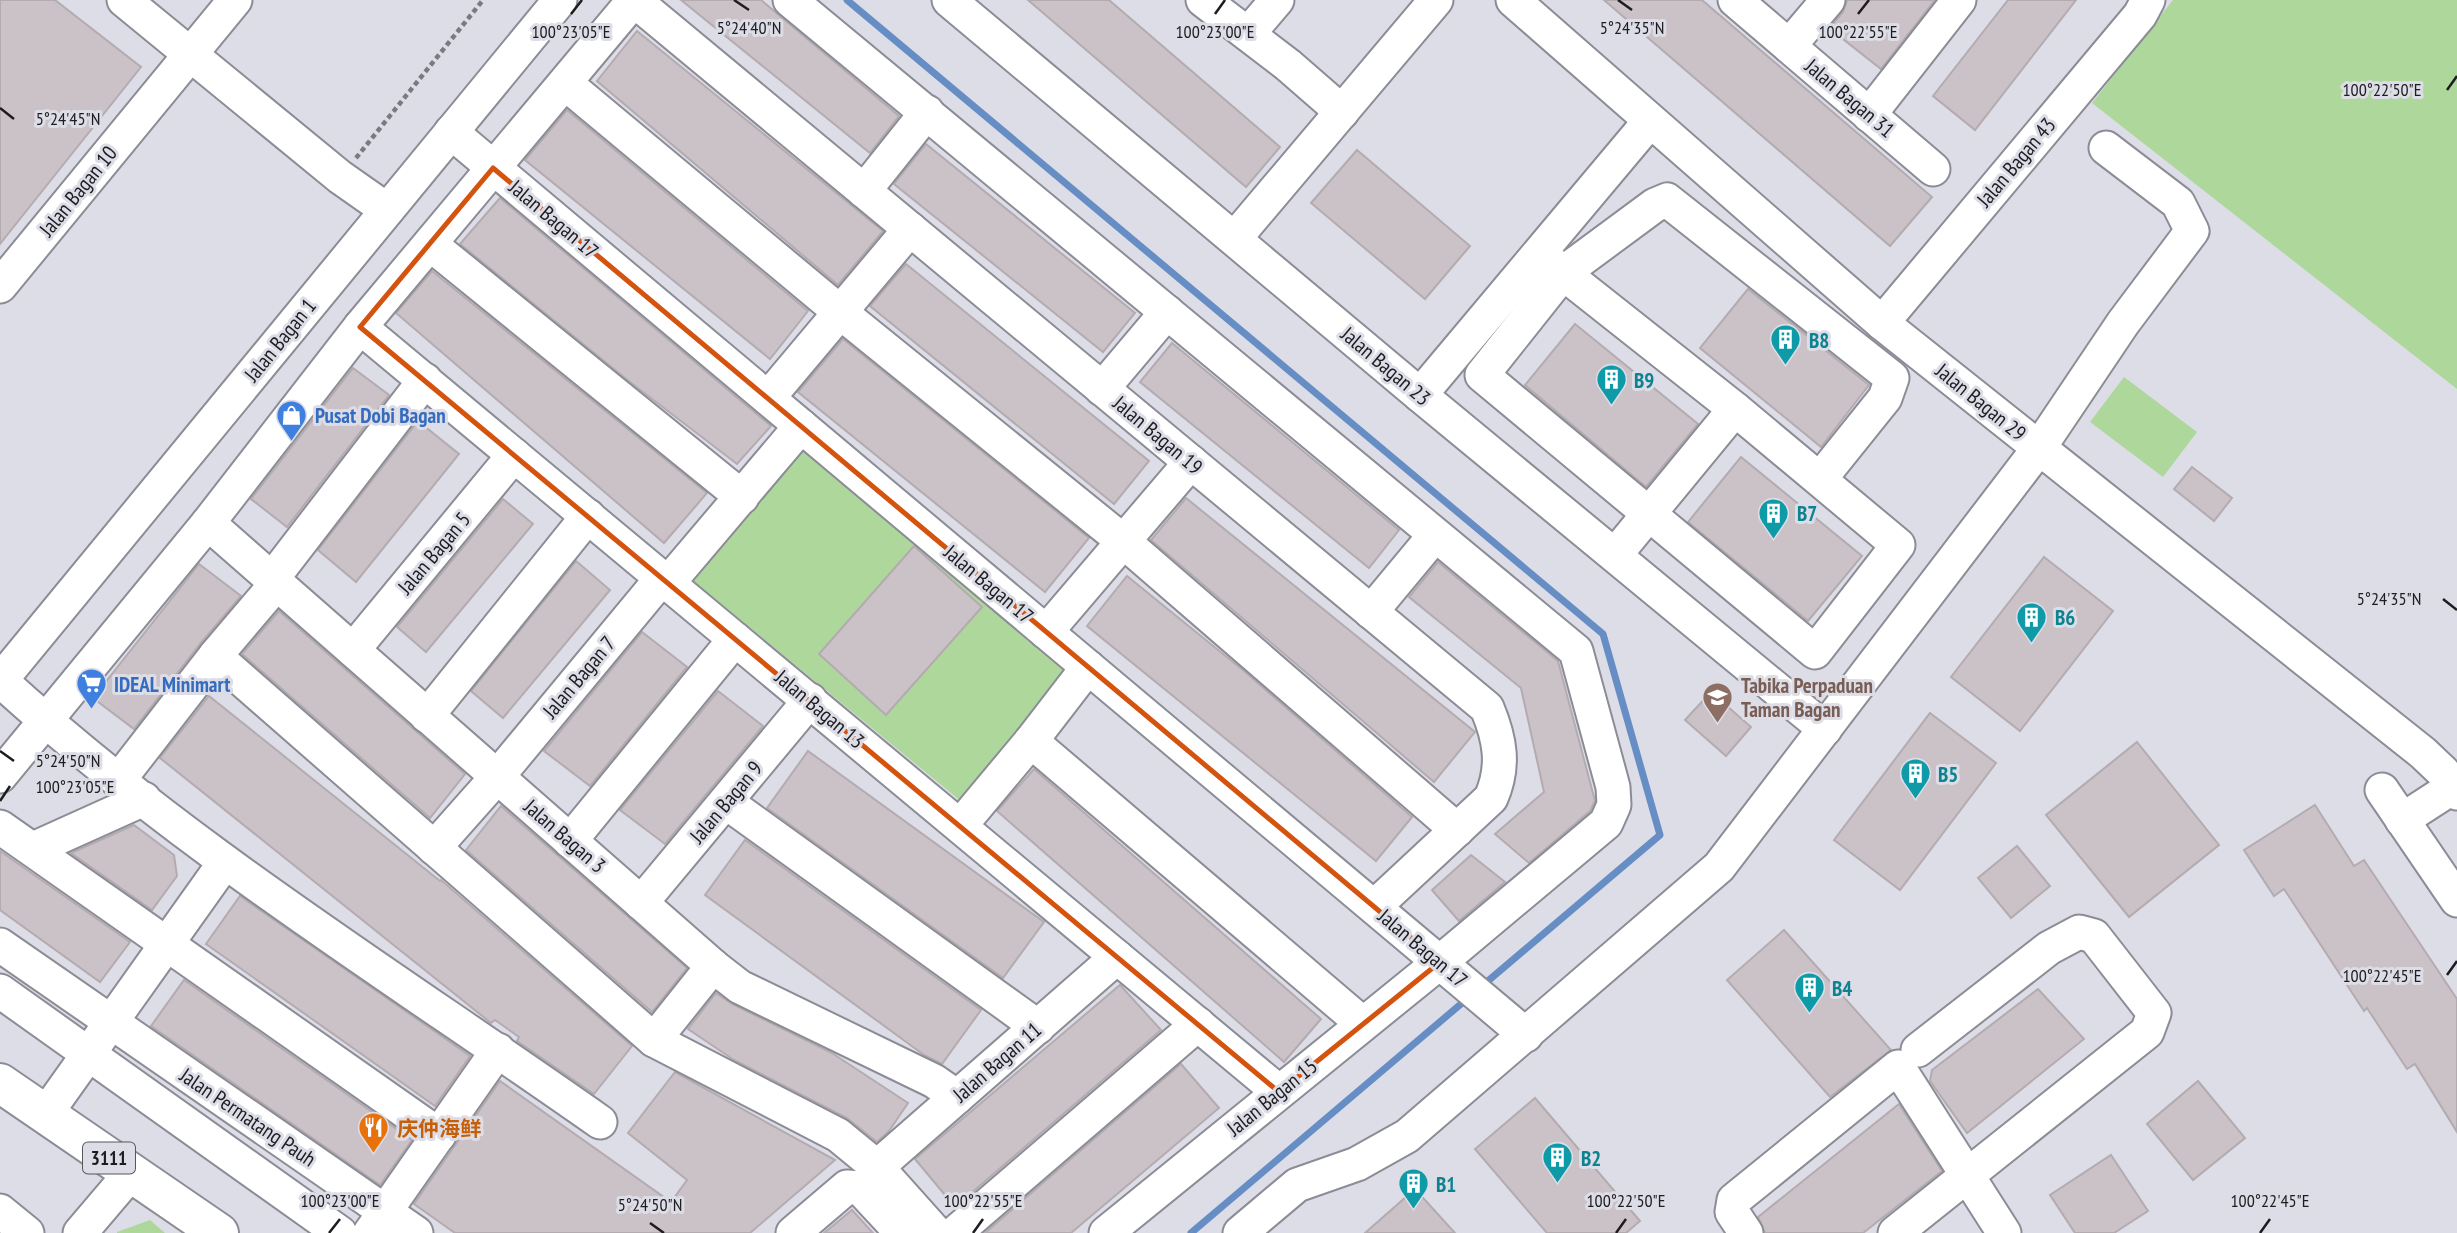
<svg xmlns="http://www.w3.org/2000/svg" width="2457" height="1233" font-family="'PT Sans Narrow','Noto Sans SC',sans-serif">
<rect width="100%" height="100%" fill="#dddde7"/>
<g fill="#aed79c">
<polygon points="2173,0 2457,0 2457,389 2092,103"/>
<polygon points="2124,377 2197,432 2163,477 2090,422"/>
<polygon points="802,446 1079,673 968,807 692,580"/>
<polygon points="150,1220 165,1233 117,1233 117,1232"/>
</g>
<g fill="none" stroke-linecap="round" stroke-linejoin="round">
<g stroke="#668dc4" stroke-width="7">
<polyline points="847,0 1603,634 1660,835 1482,986"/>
<polyline points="1191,1233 1468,998"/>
</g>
</g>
<g fill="#cbc2c8" stroke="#b4abb1" stroke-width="2">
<polygon points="0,0 55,0 141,67 0,244"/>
<polygon points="681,0 761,0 899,116 870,153"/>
<polygon points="1028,0 1109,0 1280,147 1246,187"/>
<polygon points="1604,0 1702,0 1932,197 1890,246"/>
<polygon points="1847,0 1935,0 1881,69 1829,28 1843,12"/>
<polygon points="2008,0 2076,0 1975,130 1933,96"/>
<polygon points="637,31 883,231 838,285 597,81"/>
<polygon points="567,110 808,311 770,359 525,160"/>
<polygon points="926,144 1135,313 1103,352 894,184"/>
<polygon points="1357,150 1470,246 1425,299 1311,203"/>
<polygon points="500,198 771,426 737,464 630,382 460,244"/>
<polygon points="906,264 1149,461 1114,504 870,306"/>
<polygon points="432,271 707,493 664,543 396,313"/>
<polygon points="1748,289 1869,385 1821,447 1700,348"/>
<polygon points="1575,324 1698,424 1646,487 1525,385"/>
<polygon points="843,339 1089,538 1045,592 798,392"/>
<polygon points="1172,343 1399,530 1369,568 1140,382"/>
<polygon points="353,368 389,395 287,527 251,499"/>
<polygon points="418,421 459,454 356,582 318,550"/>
<polygon points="1741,457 1862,556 1808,621 1688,522"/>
<polygon points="2192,467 2232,498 2214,521 2174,489"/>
<polygon points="1186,498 1475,732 1434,782 1151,540"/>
<polygon points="503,499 533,524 426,652 397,627"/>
<polygon points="914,546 982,607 886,715 819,654"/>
<polygon points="2044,557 2113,611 2020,731 1951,677"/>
<polygon points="576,561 610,590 503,718 471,691"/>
<polygon points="1438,562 1558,661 1595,801 1590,811 1529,863 1495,834 1544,792 1521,688 1409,597"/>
<polygon points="199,564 241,596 200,644 134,729 93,698"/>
<polygon points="1127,576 1244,671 1412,817 1376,861 1087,626"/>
<polygon points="279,611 465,774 430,818 242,654"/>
<polygon points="642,632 687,667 590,786 544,751"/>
<polygon points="718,691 763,726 665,844 620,810"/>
<polygon points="1711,692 1751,727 1726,756 1685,720"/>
<polygon points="209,696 440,881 441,880 632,1046 594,1094 517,1041 519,1037 495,1020 491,1023 160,758"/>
<polygon points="1930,713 1996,763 1900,890 1834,840"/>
<polygon points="2137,742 2219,845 2129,917 2046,815"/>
<polygon points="808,751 1044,922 1003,978 767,808"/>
<polygon points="1034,769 1321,1019 1284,1062 997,811"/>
<polygon points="2315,805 2354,866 2364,860 2457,999 2457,1132 2415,1064 2407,1069 2367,1008 2364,1011 2284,889 2274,896 2244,850"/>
<polygon points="501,806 687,968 652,1012 466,850"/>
<polygon points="134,825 174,855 177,876 152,910 71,853"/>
<polygon points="745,840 981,1010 942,1064 924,1055 705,895"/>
<polygon points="2017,846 2050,886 2011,918 1978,878"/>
<polygon points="0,851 130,942 100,982 0,910"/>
<polygon points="1471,855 1505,882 1459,921 1432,890"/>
<polygon points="240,896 470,1056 435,1106 206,944"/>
<polygon points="1784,930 1891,1050 1830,1097 1727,980"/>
<polygon points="184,980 412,1140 380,1185 151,1026"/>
<polygon points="1120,985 1161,1030 955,1207 915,1159"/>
<polygon points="2038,989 2084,1039 1967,1133 1930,1081 1932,1070"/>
<polygon points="716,993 732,1004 832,1053 908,1103 889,1131 877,1142 847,1118 734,1060 688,1029"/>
<polygon points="1181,1064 1219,1108 1071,1233 985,1233"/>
<polygon points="675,1072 835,1160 750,1233 455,1233 414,1204 500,1081 671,1202 687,1180 628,1133"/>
<polygon points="2198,1081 2245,1138 2193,1180 2147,1124"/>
<polygon points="1535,1098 1640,1221 1626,1233 1547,1233 1475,1149"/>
<polygon points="1899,1104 1942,1171 1863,1233 1765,1233 1758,1217"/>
<polygon points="2111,1155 2148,1211 2114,1233 2075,1233 2050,1195"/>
<polygon points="1415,1189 1455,1233 1365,1233"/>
<polygon points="852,1210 873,1233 824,1233"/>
</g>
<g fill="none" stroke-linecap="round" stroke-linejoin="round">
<defs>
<g id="minor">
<polyline points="124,0 340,177 387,210"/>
<path d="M634 0 1487 708C1500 739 1505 766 1491 798L1374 907"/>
<polyline points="790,0 1576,651 1613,787 1614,805 1606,823 1440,962 1106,1233"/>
<polyline points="949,0 1420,395 1825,729"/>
<polyline points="1203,0 1288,65 1342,112"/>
<polyline points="1513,0 1882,323 2423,753 2443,772 2457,793"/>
<polyline points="1735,0 1933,169"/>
<polyline points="1248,34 1277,0"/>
<polyline points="1789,46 1828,0"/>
<polyline points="565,83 840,312 1123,541 1457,830"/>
<polyline points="1869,115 1959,0"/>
<polyline points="451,132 1526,1035"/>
<polyline points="864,191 927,112"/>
<polyline points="1235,238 1436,0"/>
<polyline points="430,244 742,497"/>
<polyline points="1540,253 1563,273 1735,409 1898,545 1815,652 1482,375 1563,273 1655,205 1667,200 1892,378 1885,398 1820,479"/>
<polyline points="0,286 235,0"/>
<polyline points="1882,323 2140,15 2148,0"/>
<polyline points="360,327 1279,1092"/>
<polyline points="1102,389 1167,312"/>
<polyline points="1420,395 1650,121"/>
<polyline points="768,398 910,229"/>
<polyline points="208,523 713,966 740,987 934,1081 957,1097"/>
<polyline points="1615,555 1735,409"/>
<polyline points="272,579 425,380"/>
<polyline points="668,583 801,426"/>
<polyline points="1371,612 1435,535"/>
<polyline points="1046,632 1191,462"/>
<polyline points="353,650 514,455"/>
<polyline points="215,656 654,1040 838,1135 877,1167 936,1233"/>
<path d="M0 680C183 847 397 979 600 1122"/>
<polyline points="0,681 560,0"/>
<polyline points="427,716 588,516"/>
<polyline points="1031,741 1363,1024"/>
<polyline points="0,776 208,523 360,327 634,0"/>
<polyline points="118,781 215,656 277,583"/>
<polyline points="2382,790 2457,900"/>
<polyline points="726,802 1038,1027"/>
<polyline points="2402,820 2453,787"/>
<polyline points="960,826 1031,741 1088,667"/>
<polyline points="0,827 439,1135"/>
<polyline points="570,841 735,639"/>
<polyline points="434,848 497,777 662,578"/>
<polyline points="33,849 144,799"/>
<polyline points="641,903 810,700"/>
<polyline points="0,945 416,1233"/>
<polyline points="0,991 340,1233"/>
<polyline points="654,1040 713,966"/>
<polyline points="45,1115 225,862"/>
<polyline points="877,1167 1117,957"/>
<polyline points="0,1211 27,1233"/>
<polyline points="80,1233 131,1173"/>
<polyline points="370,1233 498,1050"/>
<polyline points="793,1233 847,1187 860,1188 902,1233"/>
<polyline points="955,1233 1198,1024"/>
<polyline points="1240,1233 1297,1185 1357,1164 1407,1136 1719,867 2039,448 2123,323 2192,231 2178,203 2106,148"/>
<polyline points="1746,1233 1732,1212 1734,1200 1898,1067 2004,1233"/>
<polyline points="1895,1233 2147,1032 2154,1013 2094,936 2079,932 2049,948 1918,1050"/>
</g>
<polyline id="major" points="0,1083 219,1233"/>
</defs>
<use href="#minor" stroke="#8b8c95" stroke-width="37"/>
<use href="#major" stroke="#8b8c95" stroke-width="42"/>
<polyline stroke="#7a7a81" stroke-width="4.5" stroke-dasharray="5 3.5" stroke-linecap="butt" points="356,158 483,0"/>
<use href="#minor" stroke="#fff" stroke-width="33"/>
<use href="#major" stroke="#fff" stroke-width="38"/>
</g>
<path fill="none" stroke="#d4530e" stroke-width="5" stroke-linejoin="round" d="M493 168 1440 962 1279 1092 360 327Z"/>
<path fill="none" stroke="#1d1d20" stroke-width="2.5" d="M734 0 749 10M1618 0 1632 10M571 14 582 0M1215 14 1225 0M1858 14 1869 0M2447 90 2457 76M0 108 14 119M2443 599 2457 610M0 751 14 761M0 801 10 786M2447 975 2457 961M650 1223 664 1233M329 1233 340 1219M973 1233 983 1219M1616 1233 1626 1219M2260 1233 2270 1219"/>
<defs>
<symbol id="building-pin" viewBox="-11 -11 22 30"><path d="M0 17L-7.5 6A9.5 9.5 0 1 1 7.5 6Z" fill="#0f9aa8" stroke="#dddde7"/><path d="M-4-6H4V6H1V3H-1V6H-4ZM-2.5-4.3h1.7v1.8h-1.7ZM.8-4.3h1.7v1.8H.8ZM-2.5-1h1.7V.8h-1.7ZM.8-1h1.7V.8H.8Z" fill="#fff"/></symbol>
<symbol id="shop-pin" viewBox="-11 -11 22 30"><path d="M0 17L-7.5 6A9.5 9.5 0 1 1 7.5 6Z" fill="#3f7fe0" stroke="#dddde7"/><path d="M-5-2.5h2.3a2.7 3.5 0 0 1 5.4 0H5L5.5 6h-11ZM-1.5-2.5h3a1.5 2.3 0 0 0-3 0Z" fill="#fff"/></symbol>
<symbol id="supermarket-pin" viewBox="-11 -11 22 30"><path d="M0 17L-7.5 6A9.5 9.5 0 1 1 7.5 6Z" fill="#3f7fe0" stroke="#dddde7"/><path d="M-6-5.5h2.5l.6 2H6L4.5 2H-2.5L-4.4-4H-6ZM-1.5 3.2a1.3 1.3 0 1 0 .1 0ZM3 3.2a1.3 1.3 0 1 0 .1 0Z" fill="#fff"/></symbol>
<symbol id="school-pin" viewBox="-11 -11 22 30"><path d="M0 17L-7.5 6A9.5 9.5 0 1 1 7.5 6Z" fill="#8d6e63" stroke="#dddde7"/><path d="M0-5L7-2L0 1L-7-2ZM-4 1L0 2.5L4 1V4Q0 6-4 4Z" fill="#fff"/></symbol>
<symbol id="restaurant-pin" viewBox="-11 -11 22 30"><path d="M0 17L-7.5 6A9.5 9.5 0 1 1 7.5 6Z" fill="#e8710a" stroke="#dddde7"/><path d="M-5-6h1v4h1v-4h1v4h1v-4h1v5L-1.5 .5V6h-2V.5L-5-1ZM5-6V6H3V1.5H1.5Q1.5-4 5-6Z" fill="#fff"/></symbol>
</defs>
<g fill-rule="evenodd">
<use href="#building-pin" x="1768" y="322" width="35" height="47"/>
<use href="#building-pin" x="1594" y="362" width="35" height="47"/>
<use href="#shop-pin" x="274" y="398" width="35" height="47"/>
<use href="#building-pin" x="1756" y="496" width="35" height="47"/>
<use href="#building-pin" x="2014" y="600" width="35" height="47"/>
<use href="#supermarket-pin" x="74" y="666" width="35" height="47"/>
<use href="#school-pin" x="1700" y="680" width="35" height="47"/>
<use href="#building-pin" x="1898" y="756" width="35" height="47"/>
<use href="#building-pin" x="1792" y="970" width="35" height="47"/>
<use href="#restaurant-pin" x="356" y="1110" width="35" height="47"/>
<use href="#building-pin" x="1540" y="1140" width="35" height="47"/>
<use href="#building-pin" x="1396" y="1166" width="35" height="47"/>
</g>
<g text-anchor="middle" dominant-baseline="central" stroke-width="6" stroke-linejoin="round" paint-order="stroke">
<rect fill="#dddde7" stroke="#57575c" stroke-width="2" x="83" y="1142.5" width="52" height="31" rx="5"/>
<g font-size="19" font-weight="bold" fill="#1d1d20">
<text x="109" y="1158">3111</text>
</g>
<g font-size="21" fill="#1d1d20" stroke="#dddde7">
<text transform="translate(1850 98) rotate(40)">Jalan Bagan 31</text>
<text transform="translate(2016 162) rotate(-50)">Jalan Bagan 43</text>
<text transform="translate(78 191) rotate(-51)">Jalan Bagan 10</text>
<text transform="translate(554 219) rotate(40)">Jalan Bagan 17</text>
<text transform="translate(280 340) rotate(-51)">Jalan Bagan 1</text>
<text transform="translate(1386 366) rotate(40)">Jalan Bagan 23</text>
<text transform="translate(1981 402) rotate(39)">Jalan Bagan 29</text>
<text transform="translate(1158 435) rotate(40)">Jalan Bagan 19</text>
<text transform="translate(434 553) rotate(-50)">Jalan Bagan 5</text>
<text transform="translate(989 584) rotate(40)">Jalan Bagan 17</text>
<text transform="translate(579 677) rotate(-50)">Jalan Bagan 7</text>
<text transform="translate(820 709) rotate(40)">Jalan Bagan 13</text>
<text transform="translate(726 802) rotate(-50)">Jalan Bagan 9</text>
<text transform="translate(565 836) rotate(41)">Jalan Bagan 3</text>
<text transform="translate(1423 948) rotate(40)">Jalan Bagan 17</text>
<text transform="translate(997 1062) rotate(-41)">Jalan Bagan 11</text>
<text transform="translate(1272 1097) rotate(-39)">Jalan Bagan 15</text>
<text transform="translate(248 1117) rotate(34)">Jalan Permatang Pauh</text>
</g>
<g font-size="21" font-weight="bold" fill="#0d838f" stroke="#dddde7" text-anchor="start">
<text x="1809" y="340">B8</text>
<text x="1634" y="380">B9</text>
<text x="1797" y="513">B7</text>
<text x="2055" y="617">B6</text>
<text x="1938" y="774">B5</text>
<text x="1832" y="988">B4</text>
<text x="1581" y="1158">B2</text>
<text x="1436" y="1184">B1</text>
</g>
<g font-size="21" font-weight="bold" fill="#366cbe" stroke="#dddde7" text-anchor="start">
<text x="315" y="415">Pusat Dobi Bagan</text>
<text x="114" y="684">IDEAL Minimart</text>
</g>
<g font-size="21" font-weight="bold" fill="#785e54" stroke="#dddde7" text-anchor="start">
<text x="1741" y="685">Tabika Perpaduan<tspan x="1741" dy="24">Taman Bagan</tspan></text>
</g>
<g font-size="21" font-weight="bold" fill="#c56008" stroke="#dddde7" text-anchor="start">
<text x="397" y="1128">庆仲海鲜</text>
</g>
</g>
<g font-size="18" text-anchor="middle" fill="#1d1d20" stroke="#dddde7" stroke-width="6" stroke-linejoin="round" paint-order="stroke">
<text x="749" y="34">5°24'40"N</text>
<text x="1632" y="34">5°24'35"N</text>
<text x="571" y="38">100°23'05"E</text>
<text x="1215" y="38">100°23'00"E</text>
<text x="1858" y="38">100°22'55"E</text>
<text x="2382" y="96">100°22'50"E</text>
<text x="68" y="125">5°24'45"N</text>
<text x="2389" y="605">5°24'35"N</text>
<text x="68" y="767">5°24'50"N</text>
<text x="75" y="793">100°23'05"E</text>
<text x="2382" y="982">100°22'45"E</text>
<text x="340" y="1207">100°23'00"E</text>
<text x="983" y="1207">100°22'55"E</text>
<text x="1626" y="1207">100°22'50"E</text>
<text x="2270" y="1207">100°22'45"E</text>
<text x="650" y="1211">5°24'50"N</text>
</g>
</svg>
